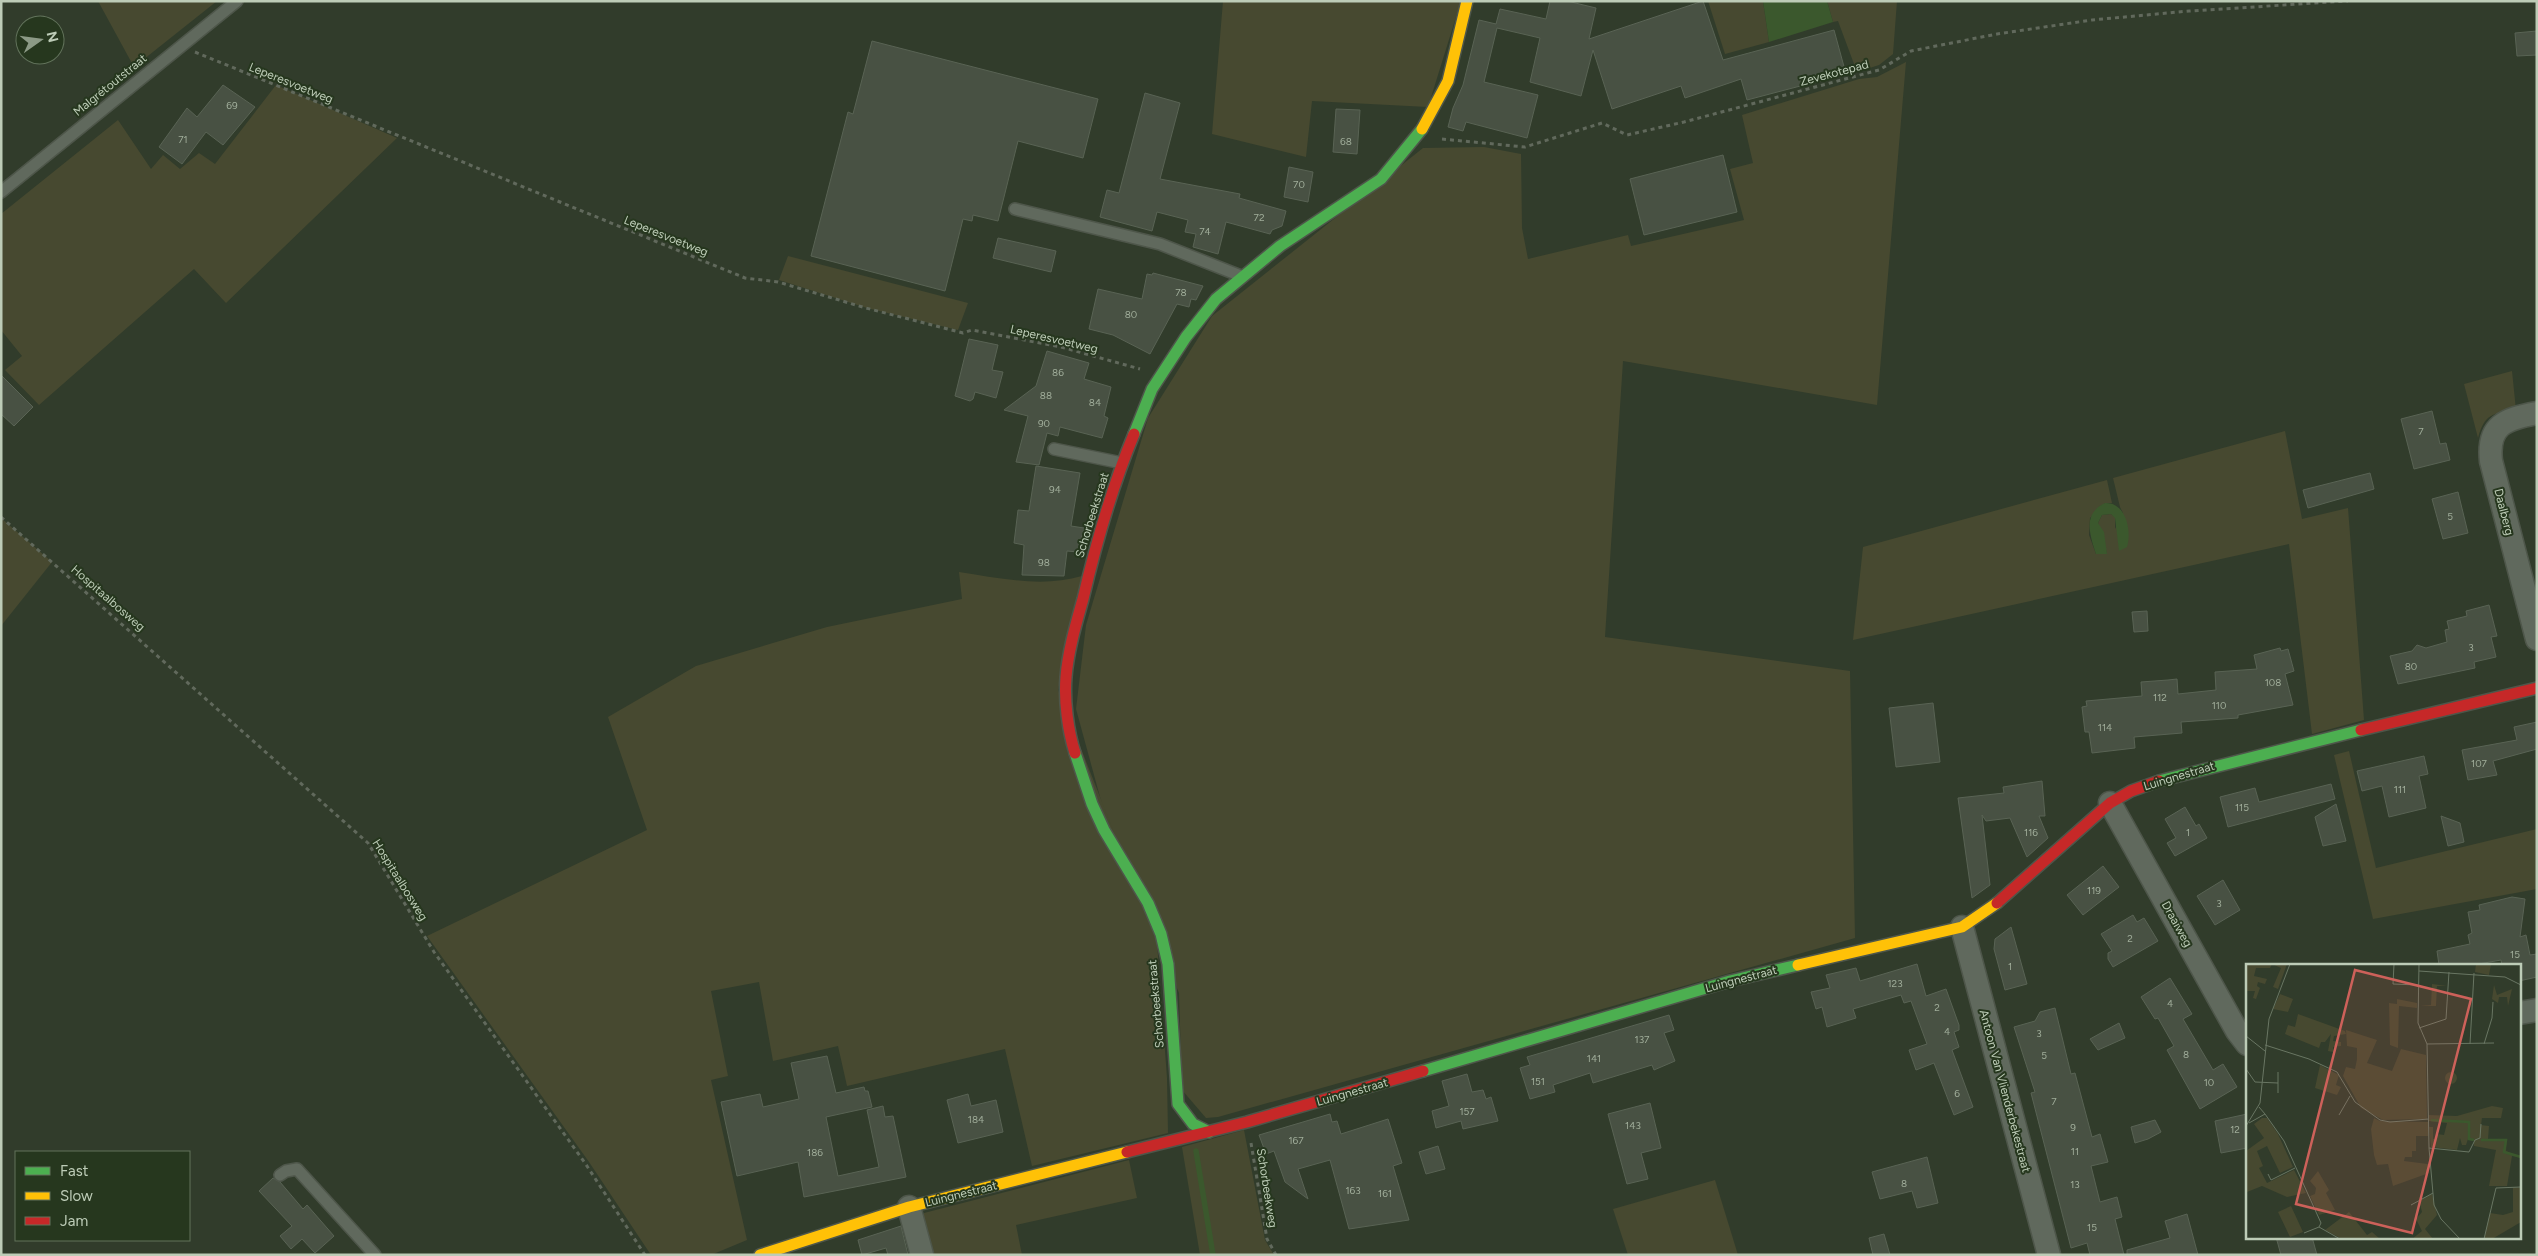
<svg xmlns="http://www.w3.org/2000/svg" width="2538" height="1256" font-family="Figtree,sans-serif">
<rect width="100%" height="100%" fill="#313c2b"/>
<g fill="#474930">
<polygon points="98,1 217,1 134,67"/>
<polygon points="1223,1 1461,1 1428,107 1312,101 1306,157 1212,134"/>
<polygon points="1708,1 1763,1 1769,42 1725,54"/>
<polygon points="1827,1 1897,1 1893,54 1879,65 1857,72 1838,21 1833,22"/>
<polygon points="1906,62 1877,405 1623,361 1605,637 1850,671 1855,938 1218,1117 1206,1118 1182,1090 1179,993 1103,808 1076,709 1086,625 1148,418 1212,316 1423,148 1484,147 1521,154 1522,228 1528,259 1628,235 1631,246 1744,220 1730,169 1753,163 1742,115 1859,79 1877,77"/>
<polygon points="276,85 397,138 226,303 194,269 39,405 5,370 22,356 1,330 1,214 118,120 151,169 163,155 180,169 199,153 215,164"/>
<polygon points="788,256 968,303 958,330 867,308 779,280"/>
<path d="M2512 371 2516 410C2492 414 2485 413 2478 438L2464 384Z"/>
<polygon points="2285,431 2302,519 2348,508 2364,720 2312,734 2289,544 1853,640 1863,547 2107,480 2112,503 2105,503 2090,518 2089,535 2096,554 2107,554 2098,523 2102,515 2111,514 2115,517 2115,529 2123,513 2120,507 2113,478"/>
<polygon points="1,518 52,562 1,626"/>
<path d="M959 572C999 578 1042 588 1082 576L1058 690 1157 942 1167 1078 1168 1133 1032 1166 1005 1049 847 1086 838 1046 773 1061 759 982 711 991 728 1076 711 1080 747 1240 711 1255H651L589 1162 427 936 647 830 608 717 696 666 827 627 962 599Z"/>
<polygon points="2349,751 2376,868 2537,829 2537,889 2373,919 2334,755"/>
<polygon points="1244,1130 1265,1240 1274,1255 1200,1255 1182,1147"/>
<polygon points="1129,1160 1137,1198 1016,1225 1022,1255 931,1255 923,1225 924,1213"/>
<polygon points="1715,1180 1738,1255 1628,1255 1613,1209"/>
</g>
<g fill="#3b582d">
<polygon points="1763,1 1827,1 1833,22 1769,42"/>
<path d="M2105 503C2126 502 2132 531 2127 547L2119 551 2115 518 2111 514 2102 515 2098 523 2104 532 2107 554H2096C2090 535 2082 514 2105 503Z"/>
</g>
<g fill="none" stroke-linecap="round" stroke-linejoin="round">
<polyline stroke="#3b582d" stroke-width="5.5" points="1196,1151 1213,1255"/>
</g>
<g fill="#485143" stroke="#596354">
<polygon points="1550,1 1567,1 1596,8 1589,39 1703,1 1723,60 1834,30 1846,74 1747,100 1741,79 1685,98 1681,86 1612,109 1593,50 1581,96 1530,82 1540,38 1497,28 1484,82 1538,95 1527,138 1466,122 1463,131 1448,127 1453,108 1463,85 1479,20 1496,24 1500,9 1546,19"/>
<polygon points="2537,31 2537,55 2517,56 2515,33"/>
<polygon points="872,41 1098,99 1083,158 1018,141 998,221 973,215 972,221 963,219 945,291 811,256 848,112 853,114"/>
<polygon points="223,85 255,107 223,145 206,132 182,164 159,147 187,108 197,117"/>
<polygon points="1145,93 1180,103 1160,179 1240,194 1239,198 1286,211 1282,226 1272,230 1270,234 1226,222 1218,254 1193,247 1196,234 1185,232 1188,220 1157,212 1152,231 1100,217 1107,190 1119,193"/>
<polygon points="1336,109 1360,110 1357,154 1333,152"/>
<polygon points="1723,155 1737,212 1644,235 1630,179"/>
<polygon points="1289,167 1313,172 1308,202 1284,197"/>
<polygon points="998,238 1056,251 1051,272 993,258"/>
<polygon points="1153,273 1203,286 1196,300 1191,299 1189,307 1177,304 1150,354 1113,335 1089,329 1098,289 1142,299 1147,274 1152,275"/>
<polygon points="969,339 998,345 992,370 1003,372 996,398 975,392 973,399 970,401 955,396"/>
<polygon points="1047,351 1089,363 1084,379 1111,387 1104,416 1108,418 1102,438 1060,427 1058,436 1047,433 1039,465 1016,462 1028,416 1004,410 1036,386"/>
<polygon points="1,375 33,407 14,426 1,414"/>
<polygon points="2432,411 2440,444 2446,443 2450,460 2414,469 2401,419"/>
<polygon points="1036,466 1080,473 1071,526 1084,528 1078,552 1067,551 1064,576 1022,575 1024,545 1014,543 1018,510 1029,511"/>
<polygon points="2370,473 2374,489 2308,508 2303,490"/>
<polygon points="2458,492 2468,533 2443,539 2432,499"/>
<polygon points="2489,605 2497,636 2491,637 2496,657 2474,662 2475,668 2398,684 2390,656 2412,651 2417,645 2426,648 2447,642 2445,630 2449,629 2447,621 2467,616 2466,611"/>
<polygon points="2147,611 2148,631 2134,632 2132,612"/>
<polygon points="2280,648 2281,651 2288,649 2294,671 2285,674 2293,705 2238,715 2238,718 2181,722 2182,733 2134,737 2135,748 2092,753 2089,732 2085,732 2082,707 2087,706 2086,701 2142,696 2141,682 2168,680 2177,679 2178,694 2216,690 2215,672 2257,669 2254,655"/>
<polygon points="1933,703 1940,762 1896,767 1889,708"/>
<polygon points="2537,722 2537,749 2493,761 2497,775 2468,780 2462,750 2517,740 2514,727"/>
<polygon points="2424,756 2428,774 2419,776 2426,808 2389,817 2382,786 2362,791 2357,771"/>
<polygon points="2042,781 2045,816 2039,816 2048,838 2027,857 2010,818 1986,821 1982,815 1990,885 1972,898 1958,798 2004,793 2003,787"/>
<polygon points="2331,784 2335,799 2228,827 2220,797 2255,788 2259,802"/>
<polygon points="2336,804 2346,841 2323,846 2315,817"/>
<polygon points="2185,807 2196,826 2199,824 2207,838 2175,856 2167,843 2176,838 2165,819"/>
<polygon points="2441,816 2460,823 2464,842 2448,846"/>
<polygon points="2103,866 2119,887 2083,915 2067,895"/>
<polygon points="2223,880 2240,910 2215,925 2197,896"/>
<polygon points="2512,897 2525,899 2520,937 2526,935 2530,955 2537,954 2537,977 2519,981 2519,965 2502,965 2501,960 2473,965 2439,965 2437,951 2470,944 2468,935 2472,933 2468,912 2480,910 2479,905"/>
<polygon points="2133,915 2137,922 2144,918 2158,941 2113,967 2108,959 2108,953 2112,951 2101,934"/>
<polygon points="2011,927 2027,984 2005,990 1994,949 1995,939"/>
<polygon points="1917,964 1926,996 1946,989 1959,1025 1959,1030 1954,1032 1959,1047 1952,1050 1973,1107 1954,1115 1934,1063 1916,1070 1909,1050 1927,1044 1911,1001 1904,1003 1901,995 1853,1009 1856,1018 1827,1027 1822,1007 1816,1009 1811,992 1830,988 1826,975 1856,968 1860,981"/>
<polygon points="2170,978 2192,1014 2183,1019 2213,1070 2223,1064 2237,1087 2200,1109 2167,1050 2174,1046 2158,1018 2155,1019 2141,997"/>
<polygon points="2055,1008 2071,1074 2075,1073 2092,1137 2100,1134 2108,1162 2091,1166 2100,1202 2117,1197 2122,1217 2115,1219 2124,1255 2090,1255 2087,1243 2071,1248 2031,1093 2035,1092 2014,1027 2035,1021 2040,1012"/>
<polygon points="1669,1015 1674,1030 1664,1033 1675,1061 1654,1070 1652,1065 1593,1083 1590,1073 1553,1085 1555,1092 1530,1099 1520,1068 1530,1065 1527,1057"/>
<polygon points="2119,1023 2125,1038 2098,1050 2090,1039"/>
<polygon points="827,1056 836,1093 864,1087 865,1091 868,1091 872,1107 826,1117 838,1176 879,1167 867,1110 883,1106 885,1117 893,1116 906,1177 804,1197 798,1162 737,1176 721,1102 760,1094 763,1107 799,1099 791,1063"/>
<polygon points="1467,1074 1472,1092 1483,1090 1486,1099 1491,1097 1498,1121 1463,1129 1461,1121 1436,1128 1432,1111 1449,1106 1442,1081"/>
<polygon points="968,1094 971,1106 996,1100 1003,1132 958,1143 947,1100"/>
<polygon points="1650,1103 1661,1148 1641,1153 1648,1179 1627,1184 1608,1114"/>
<polygon points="1330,1114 1332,1122 1337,1121 1341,1134 1388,1119 1402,1163 1393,1166 1409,1220 1349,1229 1330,1160 1298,1169 1308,1199 1285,1182 1274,1151 1266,1154 1259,1135"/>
<polygon points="2247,1114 2247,1148 2221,1153 2215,1121"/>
<polygon points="2155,1120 2161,1132 2148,1139 2135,1143 2131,1127"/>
<polygon points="1438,1146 1445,1169 1426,1174 1419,1152"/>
<polygon points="1927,1157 1938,1203 1917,1208 1912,1191 1880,1199 1872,1172"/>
<polygon points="273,1178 280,1182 303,1209 307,1205 334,1236 315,1253 302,1239 291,1249 280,1236 292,1226 259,1191"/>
<polygon points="2187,1214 2198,1255 2127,1255 2127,1250 2170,1238 2165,1221"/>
<polygon points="901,1226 908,1255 888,1255 886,1248 862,1255 858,1240"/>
<polygon points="1884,1234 1890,1255 1873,1255 1869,1238"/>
<polygon points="2276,1237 2312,1237 2317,1255 2281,1255"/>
</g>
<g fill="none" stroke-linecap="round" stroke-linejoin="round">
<defs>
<g id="lane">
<polyline points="1,192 237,1"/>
<polyline points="1015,209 1160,244 1241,276"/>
<polyline points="1054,449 1122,463"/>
<polyline points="280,1175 286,1171 297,1169 375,1255"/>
</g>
<g id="street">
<path d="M2537 413C2505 419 2487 425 2491 461L2537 639"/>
<polyline points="2110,803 2237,1031 2247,1044"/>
<polyline points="1962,927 2049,1255"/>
<polyline points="2519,1013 2537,1010"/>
<polyline points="909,1207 922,1255"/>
</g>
<g id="fast">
<polyline points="1134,434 1152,389 1186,337 1216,299 1280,246 1381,179 1422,129"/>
<polyline points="1075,753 1092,804 1104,830 1148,903 1161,934 1168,964 1178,1104 1193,1124 1209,1132"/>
<polyline points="2159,781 2361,730"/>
<polyline points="1423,1071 1730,981 1798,965"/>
</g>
<g id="slow">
<polyline points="1422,129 1448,81 1467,1"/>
<polyline points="1798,965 1962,927 1997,903"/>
<polyline points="760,1255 909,1207 1127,1152"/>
</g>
<g id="jam">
<polyline points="2361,730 2537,688"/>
<path d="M1075 753C1068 731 1064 701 1066 677 1068 651 1076 624 1083 599 1096 543 1112 487 1134 434"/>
<polyline points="1997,903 2110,803 2131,791 2159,781"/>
<polyline points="1127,1152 1247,1122 1423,1071"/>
</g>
</defs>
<use href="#lane" stroke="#4e564a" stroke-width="14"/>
<use href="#street" stroke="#4e564a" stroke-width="25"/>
<use href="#fast" stroke="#4e564a" stroke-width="14"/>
<use href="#slow" stroke="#4e564a" stroke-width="14"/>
<use href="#jam" stroke="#4e564a" stroke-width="14"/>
<g stroke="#61695c" stroke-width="3" stroke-dasharray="4 4" stroke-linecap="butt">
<polyline points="195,52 745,278 778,282 866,308 963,333 972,330 1061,347 1140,369"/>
<polyline points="1442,139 1525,147 1602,123 1627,135 1684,122 1879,70 1911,51 1997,34 2092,20 2189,11 2348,1"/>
<polyline points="1,517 368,843 434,952 585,1163 645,1255"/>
<polyline points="1251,1143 1267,1239 1276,1255"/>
</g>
<use href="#lane" stroke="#60695d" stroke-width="11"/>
<use href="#street" stroke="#60695d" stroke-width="22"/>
<use href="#fast" stroke="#4caf50" stroke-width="11"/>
<use href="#slow" stroke="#ffc107" stroke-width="11"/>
<use href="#jam" stroke="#c62828" stroke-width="11"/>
</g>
<g text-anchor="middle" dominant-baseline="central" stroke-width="4" stroke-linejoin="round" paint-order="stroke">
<g font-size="10" fill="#a0ad9a">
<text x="232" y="105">69</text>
<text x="183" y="139">71</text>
<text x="1346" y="141">68</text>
<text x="1299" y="184">70</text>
<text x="1259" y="217">72</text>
<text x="1205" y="231">74</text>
<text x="1181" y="292">78</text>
<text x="1131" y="314">80</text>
<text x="1058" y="372">86</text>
<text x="1046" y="395">88</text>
<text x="1095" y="402">84</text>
<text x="1044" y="423">90</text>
<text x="2421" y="431">7</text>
<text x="1055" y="489">94</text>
<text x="2450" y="516">5</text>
<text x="1044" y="562">98</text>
<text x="2471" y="647">3</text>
<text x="2411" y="666">80</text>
<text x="2273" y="682">108</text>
<text x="2160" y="697">112</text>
<text x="2219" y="705">110</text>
<text x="2105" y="727">114</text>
<text x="2479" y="763">107</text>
<text x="2400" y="789">111</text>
<text x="2242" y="807">115</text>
<text x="2031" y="832">116</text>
<text x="2188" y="832">1</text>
<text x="2094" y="890">119</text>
<text x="2219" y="903">3</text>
<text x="2130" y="938">2</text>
<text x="2515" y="954">15</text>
<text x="2010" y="966">1</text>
<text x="1895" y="983">123</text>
<text x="2170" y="1003">4</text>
<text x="1937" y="1007">2</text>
<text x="1947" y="1031">4</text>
<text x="2039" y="1033">3</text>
<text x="1642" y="1039">137</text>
<text x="2186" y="1054">8</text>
<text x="2044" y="1055">5</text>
<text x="1594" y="1058">141</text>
<text x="1538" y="1081">151</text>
<text x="2209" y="1082">10</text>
<text x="1957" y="1093">6</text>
<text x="2054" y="1101">7</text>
<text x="1467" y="1111">157</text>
<text x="976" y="1119">184</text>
<text x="1633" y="1125">143</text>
<text x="2073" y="1127">9</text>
<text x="2235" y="1129">12</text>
<text x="1296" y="1140">167</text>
<text x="2075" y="1151">11</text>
<text x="815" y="1152">186</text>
<text x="1904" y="1183">8</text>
<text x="2075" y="1184">13</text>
<text x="1353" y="1190">163</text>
<text x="1385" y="1193">161</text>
<text x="2092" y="1227">15</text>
</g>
<g font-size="12" fill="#bdccb7" stroke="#26371e">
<text transform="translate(1834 73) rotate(-15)">Zevekotepad</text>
<text transform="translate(291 83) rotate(22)">Leperesvoetweg</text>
<text transform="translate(110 85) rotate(-39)">Malgrétoutstraat</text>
<text transform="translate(666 236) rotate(22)">Leperesvoetweg</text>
<text transform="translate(1054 339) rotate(13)">Leperesvoetweg</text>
<text transform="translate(2504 512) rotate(76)">Daalberg</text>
<text transform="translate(1092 515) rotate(-73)">Schorbeekstraat</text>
<text transform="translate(108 598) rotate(41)">Hospitaalbosweg</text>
<text transform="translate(2179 776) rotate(-17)">Luingnestraat</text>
<text transform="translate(400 880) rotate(58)">Hospitaalbosweg</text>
<text transform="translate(2177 924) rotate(61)">Draaiweg</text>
<text transform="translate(1741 979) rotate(-15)">Luingnestraat</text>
<text transform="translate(1156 1004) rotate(-95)">Schorbeekstraat</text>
<text transform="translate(2005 1091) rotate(75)">Antoon Van Vlienderbekestraat</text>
<text transform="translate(1352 1092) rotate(-16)">Luingnestraat</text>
<text transform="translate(1267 1188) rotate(81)">Schorbeekweg</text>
<text transform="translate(961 1194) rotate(-14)">Luingnestraat</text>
</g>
</g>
<g transform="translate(2246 964)">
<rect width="275" height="275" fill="#313c2b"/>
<path d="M0 0H41L32 25 27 23 35 4 26 0 24 4H10L8 12 21 15 19 20 12 18 11 22 14 24 10 35 7 34 9 27H0ZM230 0H245L243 11 229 8ZM186 20 201 22H191L190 42H174L185 41ZM248 21 251 31 266 25 262 42 261 33H253L252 39 246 35ZM34 30 47 35 42 48 27 45ZM151 35 171 39V44L153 42 152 84 144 81 143 39 151 40ZM52 50 99 67 100 70 88 72 87 77 95 78V82L87 83V88L82 87 85 70 79 78H75L73 84 39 70 42 61 49 63ZM100 66 131 76 121 99 146 107 155 85 180 91 181 155 137 156 115 144 97 112 100 103 109 105 111 95V84L101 82ZM74 101 93 111 90 121 95 123 91 131 69 124ZM199 114a6 6 0 1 1 12 0a6 6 0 1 1-12 0ZM246 142 257 144 255 154H236L235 161 243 162 242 175H261L260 187 275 193 266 192 261 222H243L250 186 228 182V176L222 175 220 181H216L214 174 211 186 185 183 183 163H187V175H191V170L198 171 201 159 183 157V151L211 152ZM16 154H21L32 170 47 203 34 209 21 182 11 187 17 202 13 204 21 219 48 206 60 229 41 233 16 222 1 228 0 187 18 174 8 160ZM128 154 134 157 182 158V172H170V187H166V193H159L158 197 182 200 183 209 147 222 142 200 131 201 128 191 125 165ZM72 207 83 226 80 229 89 246 73 251 64 232 69 230 70 224 64 217ZM267 223 275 224V258L246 275H238L244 249 257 251 267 248ZM186 230 191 251 179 265 187 275H166L176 267 170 255 176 248 173 236ZM45 242 57 268 44 273 32 248ZM103 248 121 271 126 268 134 275H96L79 266Z" fill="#474930"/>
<path fill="none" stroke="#3b582d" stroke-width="2.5" d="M185 156 223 158V175L228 176M235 176H260L258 188 275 193"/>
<path fill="none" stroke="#697663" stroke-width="1" d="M148 0 147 20 172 21M173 0 172 59 181 80 183 184 188 241 195 255 214 275M173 7 259 13 275 21M173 64 200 55 203 8M0 72 19 87M181 80 248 79M224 80 228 9M238 80 246 54 247 38M19 81 63 95 91 108 109 138 134 156 144 158 183 155M0 105 9 118 32 119M32 129V108M19 150 38 177 75 259 73 263M93 151 104 132M3 159 19 150 13 143M0 162 14 139 23 55 44 0M183 184 223 188 229 176 234 174 235 160M22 210 25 216 49 204M165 241 187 229M73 263 94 275M58 269 73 263M238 275 250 224 275 223"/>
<path fill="#cd615a" fill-opacity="0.15" stroke="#cd615a" stroke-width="2.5" d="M109 6 225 35 166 269 50 240Z"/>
<rect width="275" height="275" fill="none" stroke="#bdccb7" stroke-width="2.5"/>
</g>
<rect width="2538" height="1256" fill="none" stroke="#bdccb7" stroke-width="5"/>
<rect x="15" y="1151" width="175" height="90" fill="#26371e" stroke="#62735b"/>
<rect x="25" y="1167" width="25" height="8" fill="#4caf50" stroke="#62735b"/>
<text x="60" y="1176" font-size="15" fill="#bdccb7">Fast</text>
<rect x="25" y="1192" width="25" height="8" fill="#ffc107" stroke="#62735b"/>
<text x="60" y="1201" font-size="15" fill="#bdccb7">Slow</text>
<rect x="25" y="1217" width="25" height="8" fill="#c62828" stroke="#62735b"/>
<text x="60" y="1226" font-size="15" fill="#bdccb7">Jam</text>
<g transform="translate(40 40) rotate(76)"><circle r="24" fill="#26371e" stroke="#62735b"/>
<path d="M0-4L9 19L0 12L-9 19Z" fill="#8c9a86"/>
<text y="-8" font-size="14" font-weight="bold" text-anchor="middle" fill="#bdccb7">N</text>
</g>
</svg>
